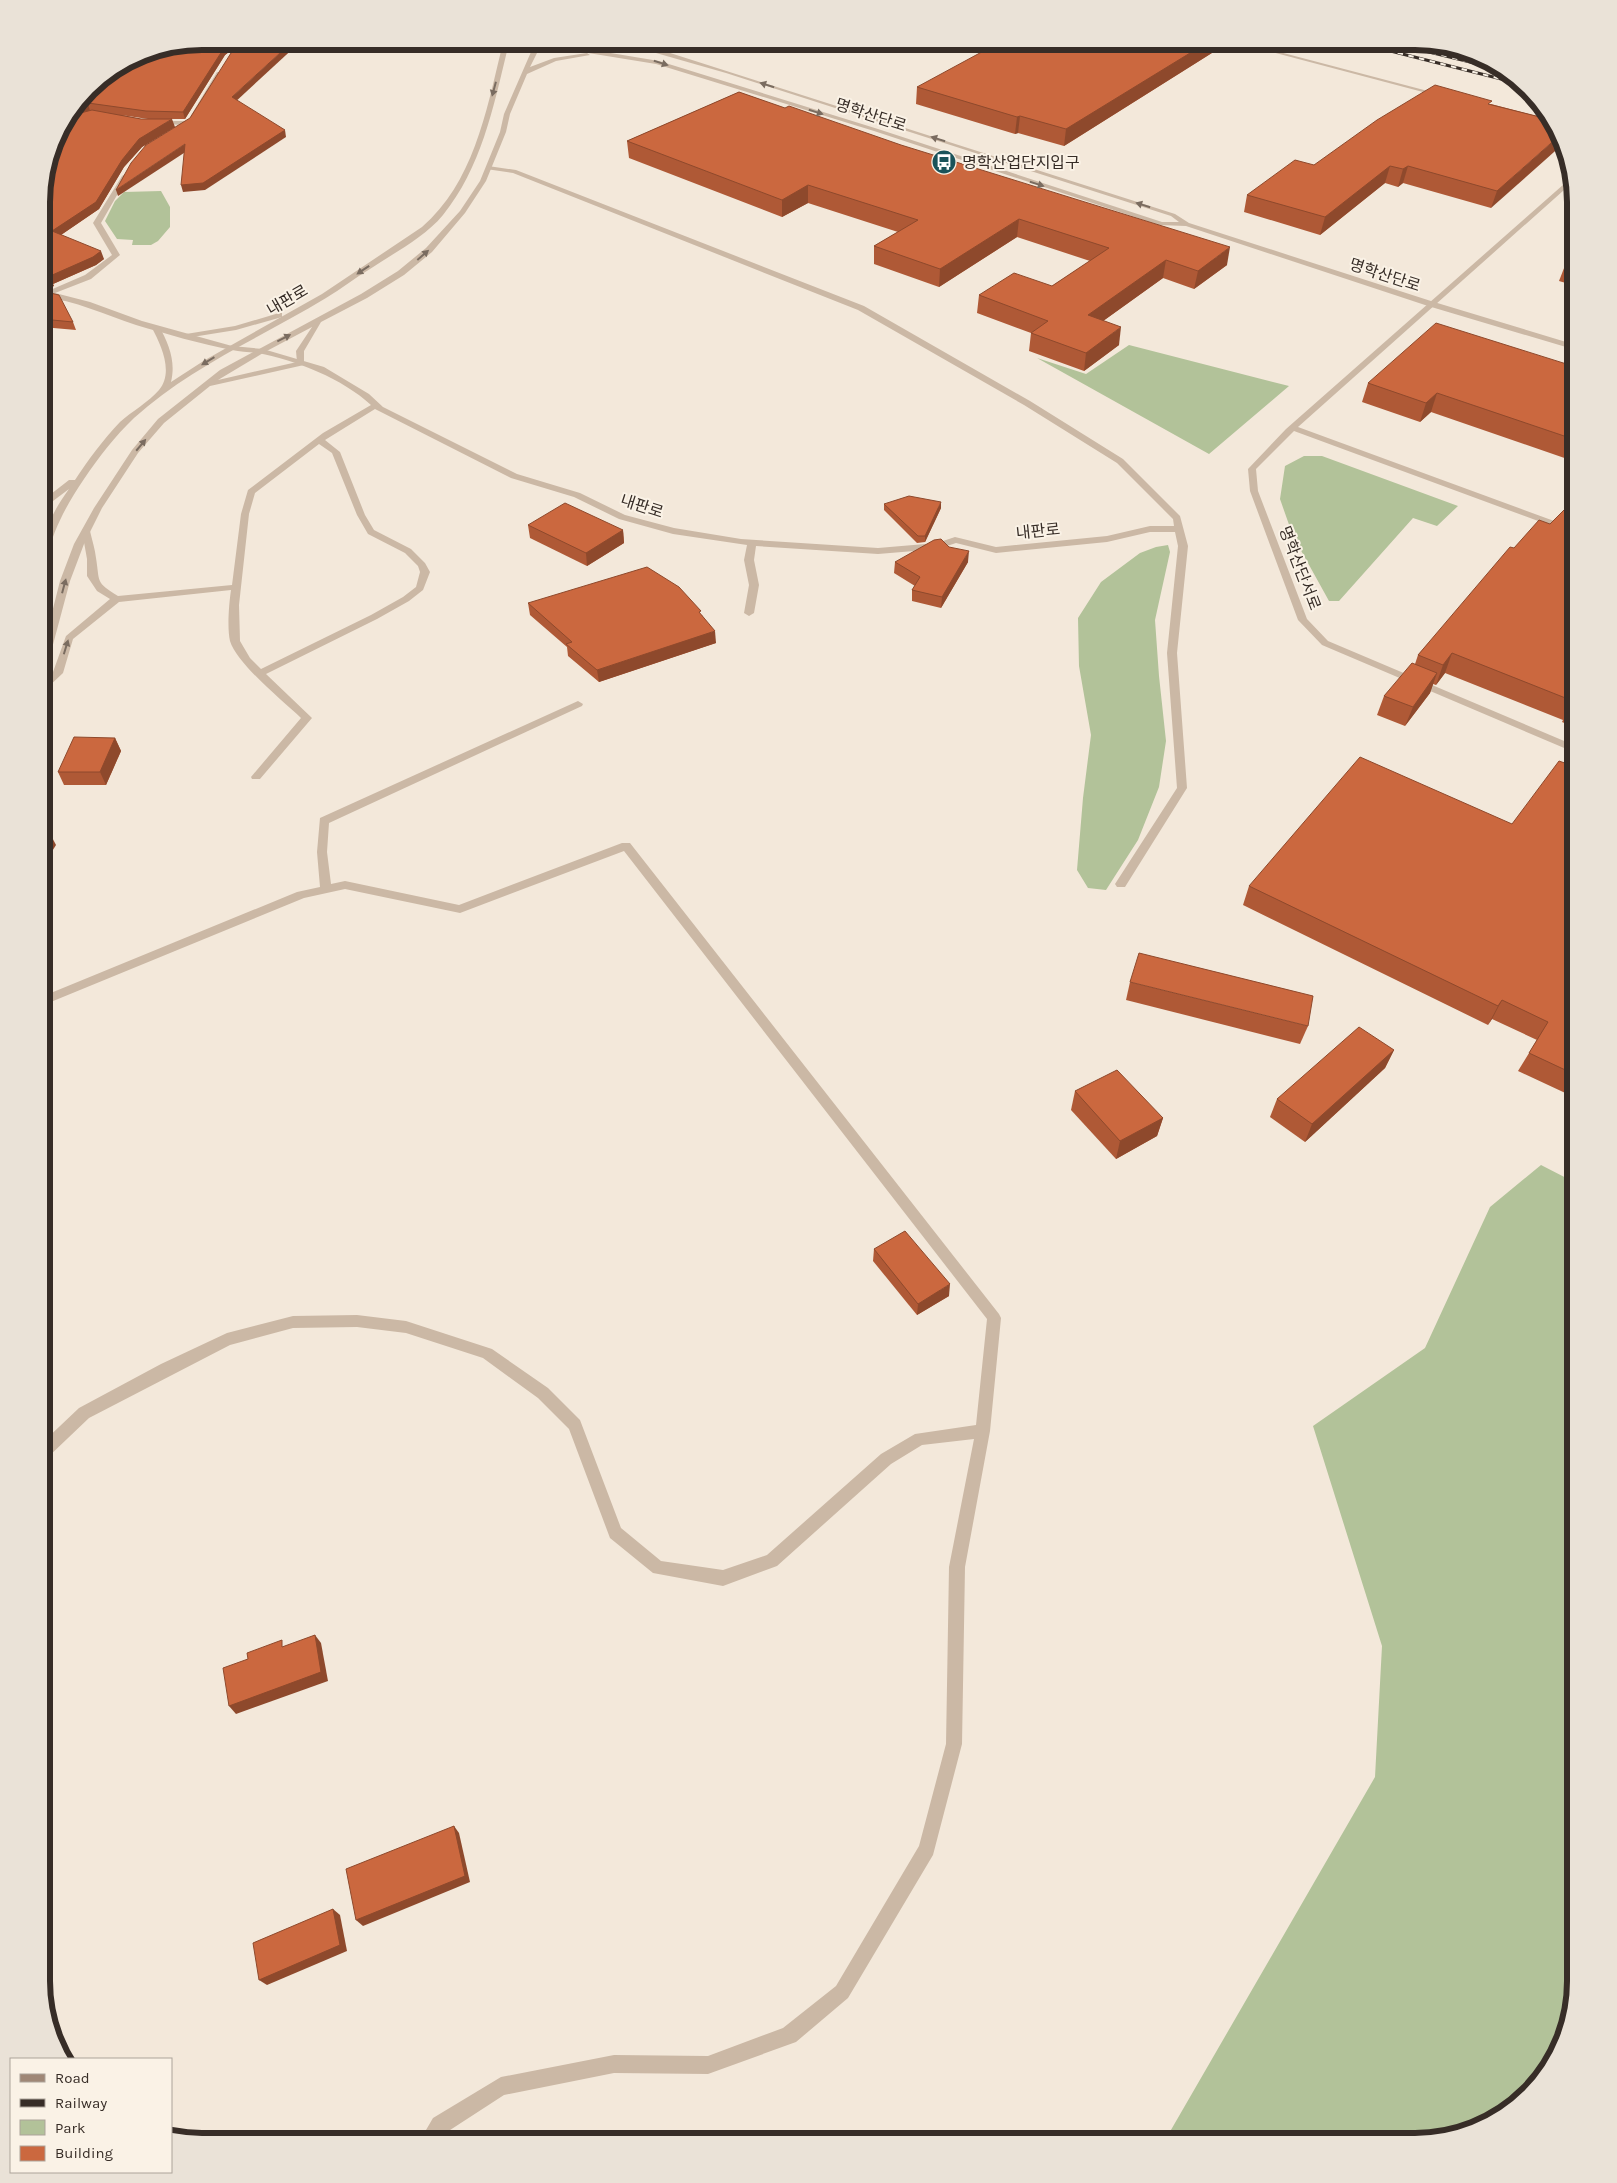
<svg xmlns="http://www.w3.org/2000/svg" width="1617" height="2183" font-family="Karla,'Noto Sans KR',sans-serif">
<rect width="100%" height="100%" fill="#f3e8da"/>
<g fill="#b2c299">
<polygon points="161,191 170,207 170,227 158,241 151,245 132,245 133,240 117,239 105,221 115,201 124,192"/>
<polygon points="1129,345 1289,386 1209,454 1037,358 1086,374"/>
<polygon points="1304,456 1322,456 1458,506 1437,526 1413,518 1339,601 1329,601 1293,536 1280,499 1285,466"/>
<polygon points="1168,545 1170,552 1155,620 1159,676 1166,741 1159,787 1138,840 1106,890 1088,888 1077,870 1083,798 1091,735 1079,666 1078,618 1101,582 1140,553 1156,547"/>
<polygon points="1541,1165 1576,1183 1576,1982 1554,2061 1504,2115 1457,2136 1416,2142 1164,2142 1375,1777 1382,1646 1313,1426 1425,1348 1490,1207"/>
</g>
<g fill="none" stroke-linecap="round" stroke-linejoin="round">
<g fill="#cbb8a5" fill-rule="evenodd">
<polygon points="349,41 439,41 419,45"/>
<polygon points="1234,42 1242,42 1443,95 1438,96"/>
<polygon points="217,72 222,73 194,117 190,117"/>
<polygon points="158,121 188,121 191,123 188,125 156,124 156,122"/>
<path d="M488 166 516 170 864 306 1030 401 1123 459 1180 516 1188 546 1177 653 1187 788 1125 887H1117L1115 884 1177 788 1167 653 1178 546 1175 532H1150L1107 542 996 553 956 543 938 549 878 554 756 546 754 560 759 585 754 613 749 616 744 613 749 585 744 560 747 545 673 534 619 519 574 497 511 478 375 409 325 440 340 452 365 515 374 530 411 549 425 563 430 572 423 590 409 601 377 619 266 674 312 718 260 779H252L251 777 301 718C283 701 237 664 230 641 227 628 229 604 231 590L119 602 73 639 63 673 46 689 42 690V682L53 672 66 636 110 599 97 591 87 576V559L82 531 83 529H89L90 531C92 540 95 549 96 558 100 582 95 582 118 596L232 585 241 514 248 490 323 433 371 405C343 379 296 360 258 353 249 352 240 352 232 350 200 344 167 334 136 325 105 315 75 300 42 297V290L48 291 85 275 112 255 93 223 122 176 125 174 128 176 101 223 120 255 91 279 55 293 90 302 142 321 232 346 263 349 324 367 369 394 383 407 517 474 580 493 625 515 674 528 741 539 878 548 937 543 955 537 996 547 1107 536 1150 526H1174L1173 519 1117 463 1024 405 858 310 513 173 486 169V167ZM319 444 332 453 357 515 368 534 405 553 418 566 420 572 416 587 403 597 371 615 261 669 250 658 240 641 239 605 249 514 255 493Z"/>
<polygon points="1572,177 1573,182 1298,427 1576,529 1576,535 1294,431 1256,469 1258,491 1307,619 1328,641 1576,746 1576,753 1322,645 1298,620 1250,491 1248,469 1286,429"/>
<polygon points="578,701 583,704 582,706 329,823 327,852 331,884 345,881 459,905 622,843 630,843 999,1314 1001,1318 990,1431 965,1567 962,1744 933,1855 848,1998 796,2042 708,2074 614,2073 504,2095 447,2132 440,2142 419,2142 433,2118 501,2077 614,2055 708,2056 783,2028 836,1986 919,1846 946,1744 949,1567 974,1439 922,1445 891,1464 777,1566 723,1586 653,1573 610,1538 569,1429 538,1398 483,1358 406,1333 357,1327 293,1328 230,1345 89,1418 46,1459 41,1461 41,1444 79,1408 161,1364 227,1333 293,1316 357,1315 406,1321 492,1349 548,1388 580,1420 621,1528 661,1561 723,1570 767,1555 881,1454 915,1434 976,1425 987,1319 624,851 460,913 345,889 304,898 41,1006 41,997 297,892 320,887 317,852 320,818"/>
</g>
<g fill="#cbb8a5" fill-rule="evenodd">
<path d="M492 41 520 44 544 42 659 61 878 129 1162 222H1179L1171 216 726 73 614 41H626L667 52 1175 214 1189 223 1434 302 1576 345V350L1428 306 1186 226 1159 225 874 131 656 64 545 46 537 53 530 67 554 58 587 53 590 55 556 61 527 74 510 114 506 132 486 181 465 213 432 252 404 275 367 298 321 322 304 351V365L210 386 164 423 138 453 102 508 84 544 70 581 47 667 42 670V652L60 581 74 544 94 508 132 450 158 419 220 370 361 294 398 271 426 248 460 211 480 181 500 132 504 114 531 52 537 47 520 48 504 46 507 51C493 109 481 168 443 215 424 238 395 252 370 269 355 278 341 289 326 298 262 337 190 367 134 418 115 436 99 457 84 479 67 504 54 528 47 557L42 560C42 532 53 511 69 489L45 507 42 508V501L69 480H75C88 460 103 440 120 422 131 412 150 401 159 390 174 372 161 345 152 328L153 326H159C169 344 176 362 171 382L205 360 322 294 422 227C473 183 486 113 501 51L496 44ZM312 327 296 351 297 362 218 380 263 353Z"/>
<polygon points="279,313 282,313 282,317 236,330 186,338 182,336 186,334 235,326"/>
</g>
<polygon fill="#9f8776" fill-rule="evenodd" points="1414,42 1423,42 1469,55 1466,56"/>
<defs>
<g id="rail">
<polyline points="1355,42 1517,83"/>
<polyline points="1388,42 1503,70"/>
</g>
</defs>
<use href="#rail" stroke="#372d27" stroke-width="3"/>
<use href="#rail" stroke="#faf2e6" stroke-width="2" stroke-dasharray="5.5" stroke-linecap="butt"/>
</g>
<g fill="#af5936" fill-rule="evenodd">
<path d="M242 42 225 55 185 119H148L175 127 142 147 124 167 99 209 61 235 104 259 96 265 53 284 54 286 42 290V191L96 81ZM121 115 148 119H141Z"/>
<polygon points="1223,46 1064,146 1018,133 1015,134 916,104 917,87"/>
<polygon points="739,92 1227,265 1194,289 1163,278 1103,321 1119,345 1084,371 1029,351 1031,333 977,313 979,295 1052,286 1090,261 1017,237 939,287 874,264 874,246 898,232 808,203 782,217 629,158 627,141"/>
<polygon points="1491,104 1552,120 1491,208 1403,183 1398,187 1385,183 1320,235 1244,212 1247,195 1314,165"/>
<polygon points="1576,253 1576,286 1559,281 1566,263"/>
<polygon points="42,291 73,322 76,330 42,327"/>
<polygon points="1576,367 1576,462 1431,412 1420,422 1362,402 1368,383"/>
<polygon points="1576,498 1576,728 1562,722 1563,720 1445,673 1436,685 1433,684 1430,693 1405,726 1377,715 1384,696 1415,664 1418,655 1514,548 1550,524 1567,511 1571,503"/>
<polygon points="884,504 941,508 925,542 917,543 884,510"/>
<polygon points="528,525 623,530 624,543 587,566 530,538"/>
<polygon points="949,547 968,562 941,608 912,601 912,590 915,586 894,573 895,562"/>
<polygon points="528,603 702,615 716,643 599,682 568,656 567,647 530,615"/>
<polygon points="115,738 121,751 106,785 64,785 58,772"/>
<polygon points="1576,767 1576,1098 1518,1071 1537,1040 1492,1019 1488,1025 1243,905 1249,886 1512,824"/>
<polygon points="1130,982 1308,1026 1300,1044 1126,1000"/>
<polygon points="1394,1050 1385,1068 1305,1142 1270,1117 1277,1099"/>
<polygon points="1075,1091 1163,1118 1157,1136 1116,1159 1071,1110"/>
<polygon points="874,1249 949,1296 917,1315 873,1261"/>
</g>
<g fill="#8e492c">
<polygon points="232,41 242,42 225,55 185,119 183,112 224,48"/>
<polygon points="293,41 297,41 298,44 233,104 232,97"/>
<polygon points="1208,42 1224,42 1223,46 1064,146 1066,129"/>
<polygon points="88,103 90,111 69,117 77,106"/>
<polygon points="1020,116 1018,133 1015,134 1017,117"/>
<polygon points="172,119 175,127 142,147 124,167 99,209 55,239 52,231 122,160 139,139"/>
<polygon points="285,130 286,137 205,190 183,192 181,185"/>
<polygon points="1559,136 1563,144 1491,208 1497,191"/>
<polygon points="185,144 187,151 118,196 116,190"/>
<polygon points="1390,166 1385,183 1320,235 1325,217"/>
<polygon points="1408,166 1403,183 1398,187 1403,169"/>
<polygon points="808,185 808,203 782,217 782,200"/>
<polygon points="1019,219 1017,237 939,287 940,269"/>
<polygon points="1230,247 1227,265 1194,289 1198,271"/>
<polygon points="101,251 104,259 96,265 53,284 54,286 42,290 42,281 50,276"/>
<polygon points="1166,260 1163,278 1085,334 1088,315"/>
<polygon points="1121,327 1119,345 1084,371 1086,353"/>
<polygon points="1437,393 1431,412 1420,422 1426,403"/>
<polygon points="941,502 941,508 925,542 925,536"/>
<polygon points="623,530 624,543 587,566 586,553"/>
<polygon points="969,551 968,562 941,608 942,597"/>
<polygon points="715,631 716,643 599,682 597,670"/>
<polygon points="1452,653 1445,673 1436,685 1443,665"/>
<polygon points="1437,673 1430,693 1405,726 1413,707"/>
<polygon points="115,738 121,751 106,785 100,772"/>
<polygon points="46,826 56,845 41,869 41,833"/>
<polygon points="1502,1000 1492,1019 1488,1025 1498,1006"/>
<polygon points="1394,1050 1385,1068 1305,1142 1312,1124"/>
<polygon points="1163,1118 1157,1136 1116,1159 1120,1141"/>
<polygon points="950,1284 949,1296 917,1315 918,1304"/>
<polygon points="315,1635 321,1643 328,1681 236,1714 229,1706"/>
<polygon points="454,1826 459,1833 470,1882 363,1926 356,1920"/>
<polygon points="333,1909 340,1915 347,1951 267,1985 259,1980"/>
</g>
<g fill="#cb683f" stroke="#8e492c">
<polygon points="202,41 232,41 224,48 183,112 146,111 88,103 77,106 96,81 141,53"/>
<polygon points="246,41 293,41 232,97 285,130 203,183 181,185 185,144 116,190 131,163 146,145 190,118 231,53"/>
<polygon points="1002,41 1208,42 1066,129 1020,116 1017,117 917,87"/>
<polygon points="1435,85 1492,101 1488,104 1552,120 1559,136 1497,191 1408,166 1403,169 1390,166 1325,217 1247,195 1295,160 1314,165 1377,120"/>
<polygon points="739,92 785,108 789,106 901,145 1230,247 1198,271 1166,260 1088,315 1121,327 1086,353 1031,333 1048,321 979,295 1014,273 1052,286 1109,248 1019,219 940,269 874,246 918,220 808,185 782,200 627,141"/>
<polygon points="92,110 141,119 172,119 139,139 122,160 96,202 52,231 101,251 93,257 50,276 51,279 42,281 42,191 58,130 69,116"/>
<polygon points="1576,253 1576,266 1566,263"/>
<polygon points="42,291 59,295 73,322 42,319"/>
<polygon points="1436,323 1576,367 1576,440 1437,393 1426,403 1368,383"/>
<polygon points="909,496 941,502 925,536 918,536 884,504"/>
<polygon points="1576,498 1576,505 1571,503"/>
<polygon points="565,503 623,530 586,553 528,525"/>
<polygon points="1564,510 1576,514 1576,705 1571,703 1573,701 1452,653 1443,665 1418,655 1510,547 1514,548 1539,520 1550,524"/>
<polygon points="941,539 949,547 969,551 942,597 912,590 920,577 895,562 934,540"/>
<polygon points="647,567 679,587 701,611 699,612 715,631 597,670 566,644 572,642 528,603"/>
<polygon points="1412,663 1437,673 1413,707 1384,696"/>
<polygon points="74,737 115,738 100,772 58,772"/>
<polygon points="1360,757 1512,824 1559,761 1576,767 1576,1075 1529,1053 1548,1022 1502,1000 1498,1006 1249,886"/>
<polygon points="41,825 46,826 41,833"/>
<polygon points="1139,953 1313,996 1308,1026 1130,982"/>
<polygon points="1359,1027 1394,1050 1312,1124 1277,1099"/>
<polygon points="1117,1070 1163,1118 1120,1141 1075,1091"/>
<polygon points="905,1231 950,1284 918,1304 874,1249"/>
<polygon points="315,1635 321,1672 229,1706 223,1668 248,1659 247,1653 282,1640 282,1647"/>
<polygon points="454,1826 465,1876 356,1920 346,1869"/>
<polygon points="333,1909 340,1945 259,1980 253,1943"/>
</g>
<defs><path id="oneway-solid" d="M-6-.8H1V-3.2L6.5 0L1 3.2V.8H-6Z" transform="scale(1.25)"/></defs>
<g fill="#7a6c60">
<use href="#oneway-solid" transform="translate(661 63) rotate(17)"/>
<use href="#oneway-solid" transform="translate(767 85) rotate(-162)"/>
<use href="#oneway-solid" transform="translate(494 89) rotate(105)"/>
<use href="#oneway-solid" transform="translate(816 112) rotate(17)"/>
<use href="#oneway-solid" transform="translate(938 139) rotate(-162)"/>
<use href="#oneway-solid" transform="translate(1037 184) rotate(18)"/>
<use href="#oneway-solid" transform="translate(1143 205) rotate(-162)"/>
<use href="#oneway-solid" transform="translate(423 255) rotate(-41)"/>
<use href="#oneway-solid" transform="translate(363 270) rotate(146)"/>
<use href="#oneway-solid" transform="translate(284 338) rotate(-27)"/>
<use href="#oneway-solid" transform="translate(208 361) rotate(149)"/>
<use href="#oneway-solid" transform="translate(141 445) rotate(-50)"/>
<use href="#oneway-solid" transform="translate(64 586) rotate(-75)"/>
<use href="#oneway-solid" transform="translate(66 647) rotate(-73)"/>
</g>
<defs>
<symbol id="bus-disc" viewBox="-11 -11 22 22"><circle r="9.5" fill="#1a535a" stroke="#faf2e6"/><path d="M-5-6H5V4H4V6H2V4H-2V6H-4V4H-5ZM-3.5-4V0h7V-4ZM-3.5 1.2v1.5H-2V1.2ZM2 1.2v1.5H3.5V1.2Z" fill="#fff"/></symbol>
</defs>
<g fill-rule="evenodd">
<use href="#bus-disc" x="930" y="148" width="28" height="28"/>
</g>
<g text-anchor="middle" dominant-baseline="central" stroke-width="4" stroke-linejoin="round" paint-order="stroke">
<g font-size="16" fill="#372d27" stroke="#faf2e6">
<text transform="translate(871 115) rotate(18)">명학산단로</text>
<text transform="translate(1385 275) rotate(18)">명학산단로</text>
<text transform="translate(287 300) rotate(-30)">내판로</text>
<text transform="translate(642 506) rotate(18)">내판로</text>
<text transform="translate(1038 531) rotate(-6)">내판로</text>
<text transform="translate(1300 568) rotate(69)">명학산단서로</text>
</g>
<g font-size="16" fill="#372d27" stroke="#faf2e6" text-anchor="start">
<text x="962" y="162">명학산업단지입구</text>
</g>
</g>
<path d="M0 0H1617V2183H0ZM202 50H1415A152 152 0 0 1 1567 202V1981A152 152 0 0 1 1415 2133H202A152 152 0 0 1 50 1981V202A152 152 0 0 1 202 50Z" fill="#eae2d7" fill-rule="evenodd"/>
<path fill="none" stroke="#372d27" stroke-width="6" d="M202 50H1415A152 152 0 0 1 1567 202V1981A152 152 0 0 1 1415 2133H202A152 152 0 0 1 50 1981V202A152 152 0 0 1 202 50Z"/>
<rect x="10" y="2058" width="162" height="115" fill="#faf2e6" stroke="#aca39a"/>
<rect x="20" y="2074" width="25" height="8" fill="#9f8776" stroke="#aca39a"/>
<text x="55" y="2083" font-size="15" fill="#372d27">Road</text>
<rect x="20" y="2099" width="25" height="8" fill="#372d27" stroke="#aca39a"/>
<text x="55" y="2108" font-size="15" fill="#372d27">Railway</text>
<rect x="20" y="2120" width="25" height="15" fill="#b2c299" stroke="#aca39a"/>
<text x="55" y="2133" font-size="15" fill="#372d27">Park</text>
<rect x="20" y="2146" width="25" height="15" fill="#cb683f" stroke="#aca39a"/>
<text x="55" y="2158" font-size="15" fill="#372d27">Building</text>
</svg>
